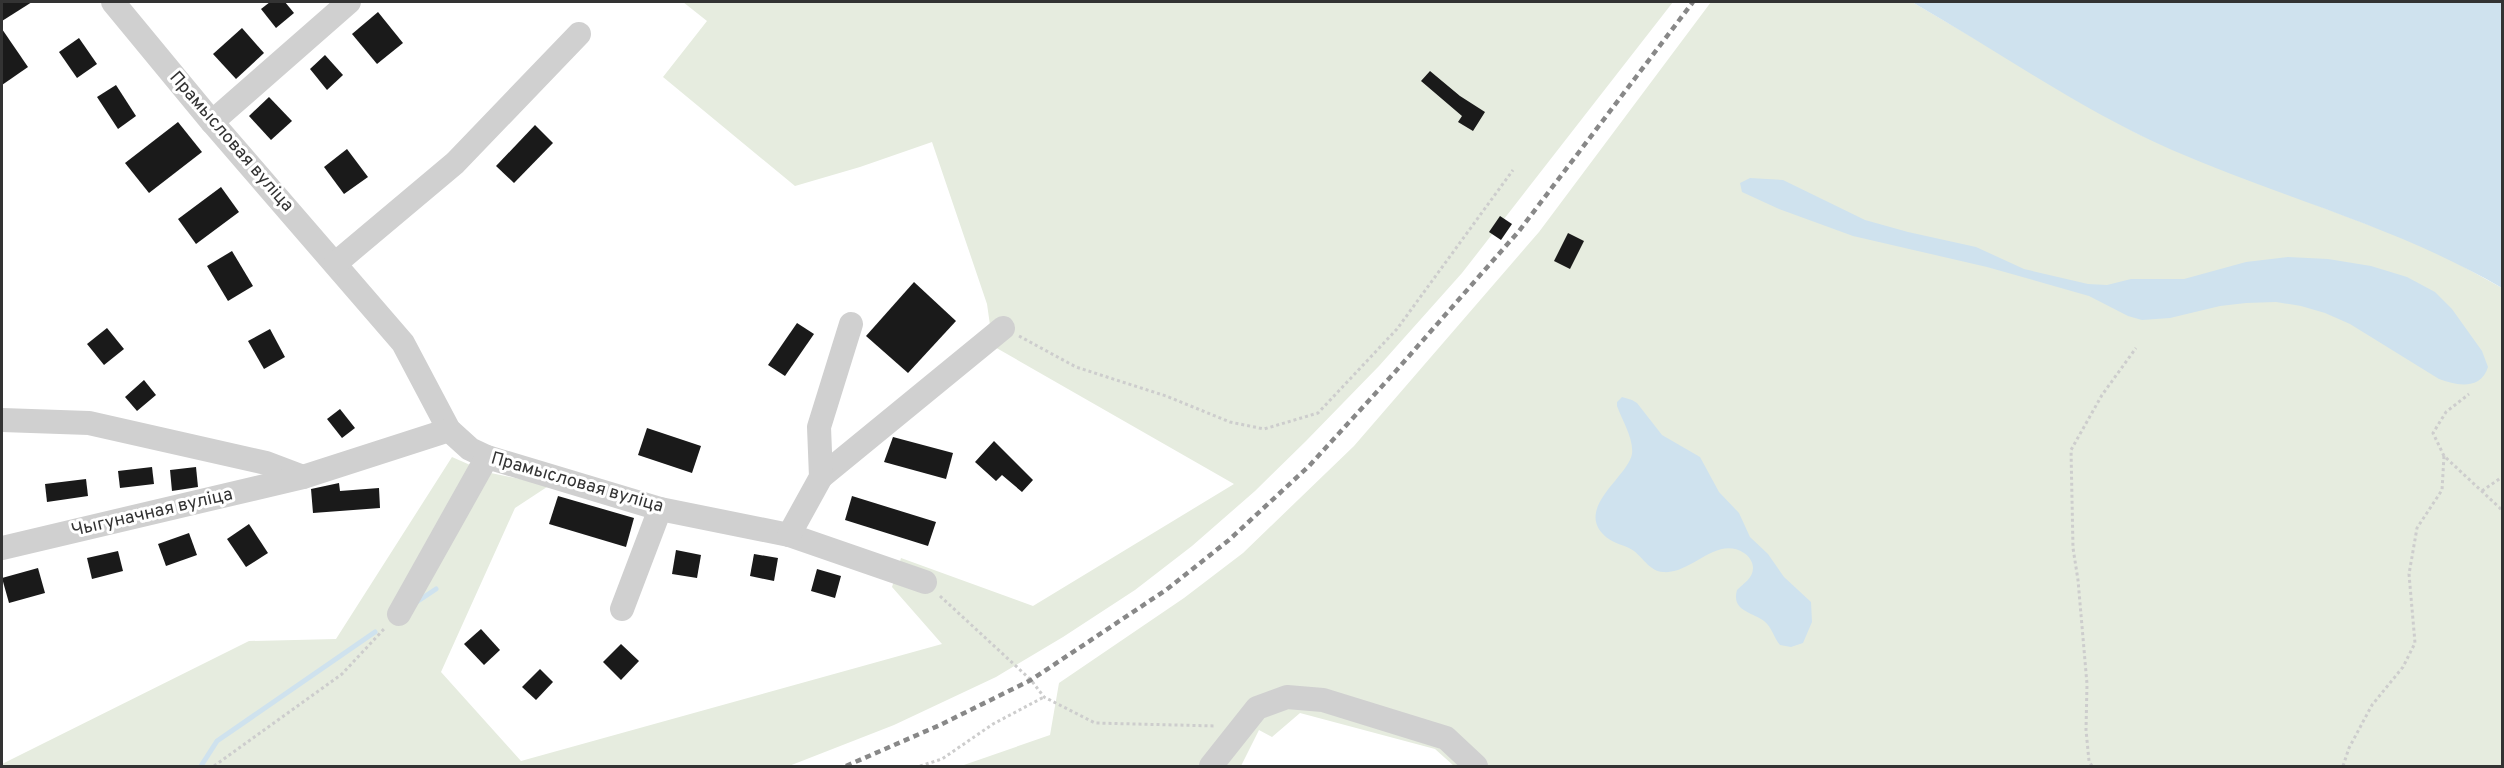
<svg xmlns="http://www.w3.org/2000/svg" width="2504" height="768" font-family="Overpass,sans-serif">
<rect width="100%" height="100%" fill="#fff"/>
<g fill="#e6ecdf">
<polygon points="683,2 1673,2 1462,273 1379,366 1306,441 1255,491 1192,546 1135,590 1063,637 996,677 894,725 789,766 2,766 2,764 249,641 336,639 452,457 486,472 550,485 515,508 441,672 521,761 942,644 892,587 901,558 1033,606 1234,484 993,346 987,304 932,142 860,167 795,186 663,77 707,21"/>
<polygon points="1711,2 1912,2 2136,133 2213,166 2406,239 2446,257 2502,288 2502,766 1454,766 1435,749 1300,713 1272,737 1259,730 1241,766 961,766 1050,735 1059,683 1184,598 1243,553 1354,446 1539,232"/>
</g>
<g fill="#cfe2ee">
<path d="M1912 2H2502V288C2398 227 2282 198 2172 150 2081 110 1998 51 1912 2Z"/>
<path d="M1750 178 1783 180 1865 220 1908 232 1976 247 2024 269 2088 284 2107 285 2131 279H2184L2246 262 2288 257 2328 259 2371 266 2407 277 2435 292 2452 309 2482 351 2488 367C2481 390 2457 386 2439 379L2350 324 2325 313 2301 306 2276 302 2246 303 2220 306 2170 318 2142 320 2128 316 2089 296 1987 267 1853 236 1779 209 1742 192 1740 183Z"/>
<path d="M1622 397 1632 400 1637 403 1662 435 1700 457 1719 492 1739 513 1750 537 1768 554 1784 577 1811 602 1812 622 1803 643 1791 647 1780 645C1774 638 1772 627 1764 621 1752 612 1731 611 1737 590 1744 583 1753 578 1753 568 1753 562 1749 556 1744 553 1716 535 1691 575 1663 572 1650 571 1644 559 1634 551 1626 545 1614 544 1606 537 1573 509 1628 477 1632 454 1634 439 1622 420 1617 406V402Z"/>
</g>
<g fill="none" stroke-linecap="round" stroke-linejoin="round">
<g stroke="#cfe2ee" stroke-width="5">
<polyline points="415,603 436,589"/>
<polyline points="201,766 217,741 375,632"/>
</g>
</g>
<g fill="#1a1a1a">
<polygon points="2,2 32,2 2,21"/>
<polygon points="270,2 285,2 294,13 276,28 261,9"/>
<polygon points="378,12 403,43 377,64 352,34"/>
<polygon points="242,28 264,53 236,79 213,54"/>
<polygon points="2,29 28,67 2,85"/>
<polygon points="79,38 97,64 77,78 59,52"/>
<polygon points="325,55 343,75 327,90 310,69"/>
<polygon points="1430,71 1460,96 1485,112 1473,131 1458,122 1462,116 1421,81"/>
<polygon points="116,85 136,116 118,129 97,97"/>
<polygon points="269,97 292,121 271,140 249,116"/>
<polygon points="178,122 202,152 149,193 125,163"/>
<polygon points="535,125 553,143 514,183 496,166"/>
<polygon points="347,149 368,177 344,194 324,167"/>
<polygon points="221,187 239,212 196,244 178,219"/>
<polygon points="1500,216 1512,224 1501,240 1489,232"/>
<polygon points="1568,233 1584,241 1570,269 1554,261"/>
<polygon points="232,251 253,286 228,301 207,266"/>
<polygon points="914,282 956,321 908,373 866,336"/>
<polygon points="797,323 814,334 785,376 768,365"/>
<polygon points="107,328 124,349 104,365 87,344"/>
<polygon points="270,329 285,357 264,369 248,341"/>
<polygon points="144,380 156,395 137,411 125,397"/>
<polygon points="340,409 355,428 342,438 327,419"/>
<polygon points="647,428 701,446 692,473 638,455"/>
<polygon points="893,437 953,453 946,479 884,462"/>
<polygon points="994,441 1033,480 1022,492 1002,475 996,481 975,462"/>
<polygon points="152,467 154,484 120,488 118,471"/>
<polygon points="196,467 198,487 172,491 170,470"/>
<polygon points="86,479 88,496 47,502 45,484"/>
<polygon points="339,483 340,491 379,488 380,508 313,513 311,489"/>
<polygon points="558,496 634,518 626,547 549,524"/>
<polygon points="852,496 936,522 928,546 845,520"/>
<polygon points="249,524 268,553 246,567 227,539"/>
<polygon points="189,533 197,555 166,566 158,544"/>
<polygon points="676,550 701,555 697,578 672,574"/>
<polygon points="118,551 123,571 92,579 87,558"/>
<polygon points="754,554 778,558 774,581 750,576"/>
<polygon points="38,568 45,593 9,603 2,578"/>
<polygon points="817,569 841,576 835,598 811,591"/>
<polygon points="481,629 500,650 484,665 464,644"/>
<polygon points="621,644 639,661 621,680 603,662"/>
<polygon points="540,669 553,682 536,700 522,687"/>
</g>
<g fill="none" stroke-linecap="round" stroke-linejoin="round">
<g stroke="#cdcdcd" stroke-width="3" stroke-dasharray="3 3" stroke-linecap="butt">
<polyline points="1019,336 1076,367 1166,396 1230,422 1264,429 1318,413 1397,329 1513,170"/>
<polyline points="2444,456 2433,433 2446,412 2469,394"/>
<polyline points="2482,491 2502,477"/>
<polyline points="940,596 1031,680 1044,697 1095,723 1216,726"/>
<polyline points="214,766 342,674 384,629"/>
<polyline points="920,766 942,759 993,724 1044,697"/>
<polyline points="2092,766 2089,761 2086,730 2087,684 2078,580 2073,548 2071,450 2102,395 2136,348"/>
<polyline points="2343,766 2349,748 2372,705 2403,667 2415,643 2409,574 2417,528 2442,490 2444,456 2502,510"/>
</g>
<g stroke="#d0d0d0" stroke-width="24">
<polyline points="113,2 212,122 403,343 449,430 470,449 487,457 660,509 789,535 925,582"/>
<polyline points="212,122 349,2"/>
<polyline points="336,263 455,163 579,34"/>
<polyline points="2,420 89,423 266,463 303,477"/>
<polyline points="821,477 1003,328"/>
<polyline points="789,535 821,477 819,427 851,324"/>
<polyline points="2,548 303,477 449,430"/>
<polyline points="622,609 660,509"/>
<polyline points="399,614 487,457"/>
<polyline points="1211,766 1257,708 1287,697 1323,700 1446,738 1476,766"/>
</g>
<polyline stroke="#888" stroke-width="4.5" stroke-dasharray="6 4.5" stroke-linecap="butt" points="846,766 940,725 1031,680 1166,590 1229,540 1309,466 1395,372 1519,231 1693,2"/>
</g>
<g text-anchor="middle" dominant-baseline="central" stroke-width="6" stroke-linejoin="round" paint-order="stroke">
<g font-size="18" fill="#333" stroke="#fff">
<text transform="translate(231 142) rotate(49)">Прамысловая вуліца</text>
<text transform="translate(577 483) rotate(16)">Прамысловая вуліца</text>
<text transform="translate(152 513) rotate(-13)">Чыгуначная вуліца</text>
</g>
</g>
<rect width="2504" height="768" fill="none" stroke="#333333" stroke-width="6"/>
</svg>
